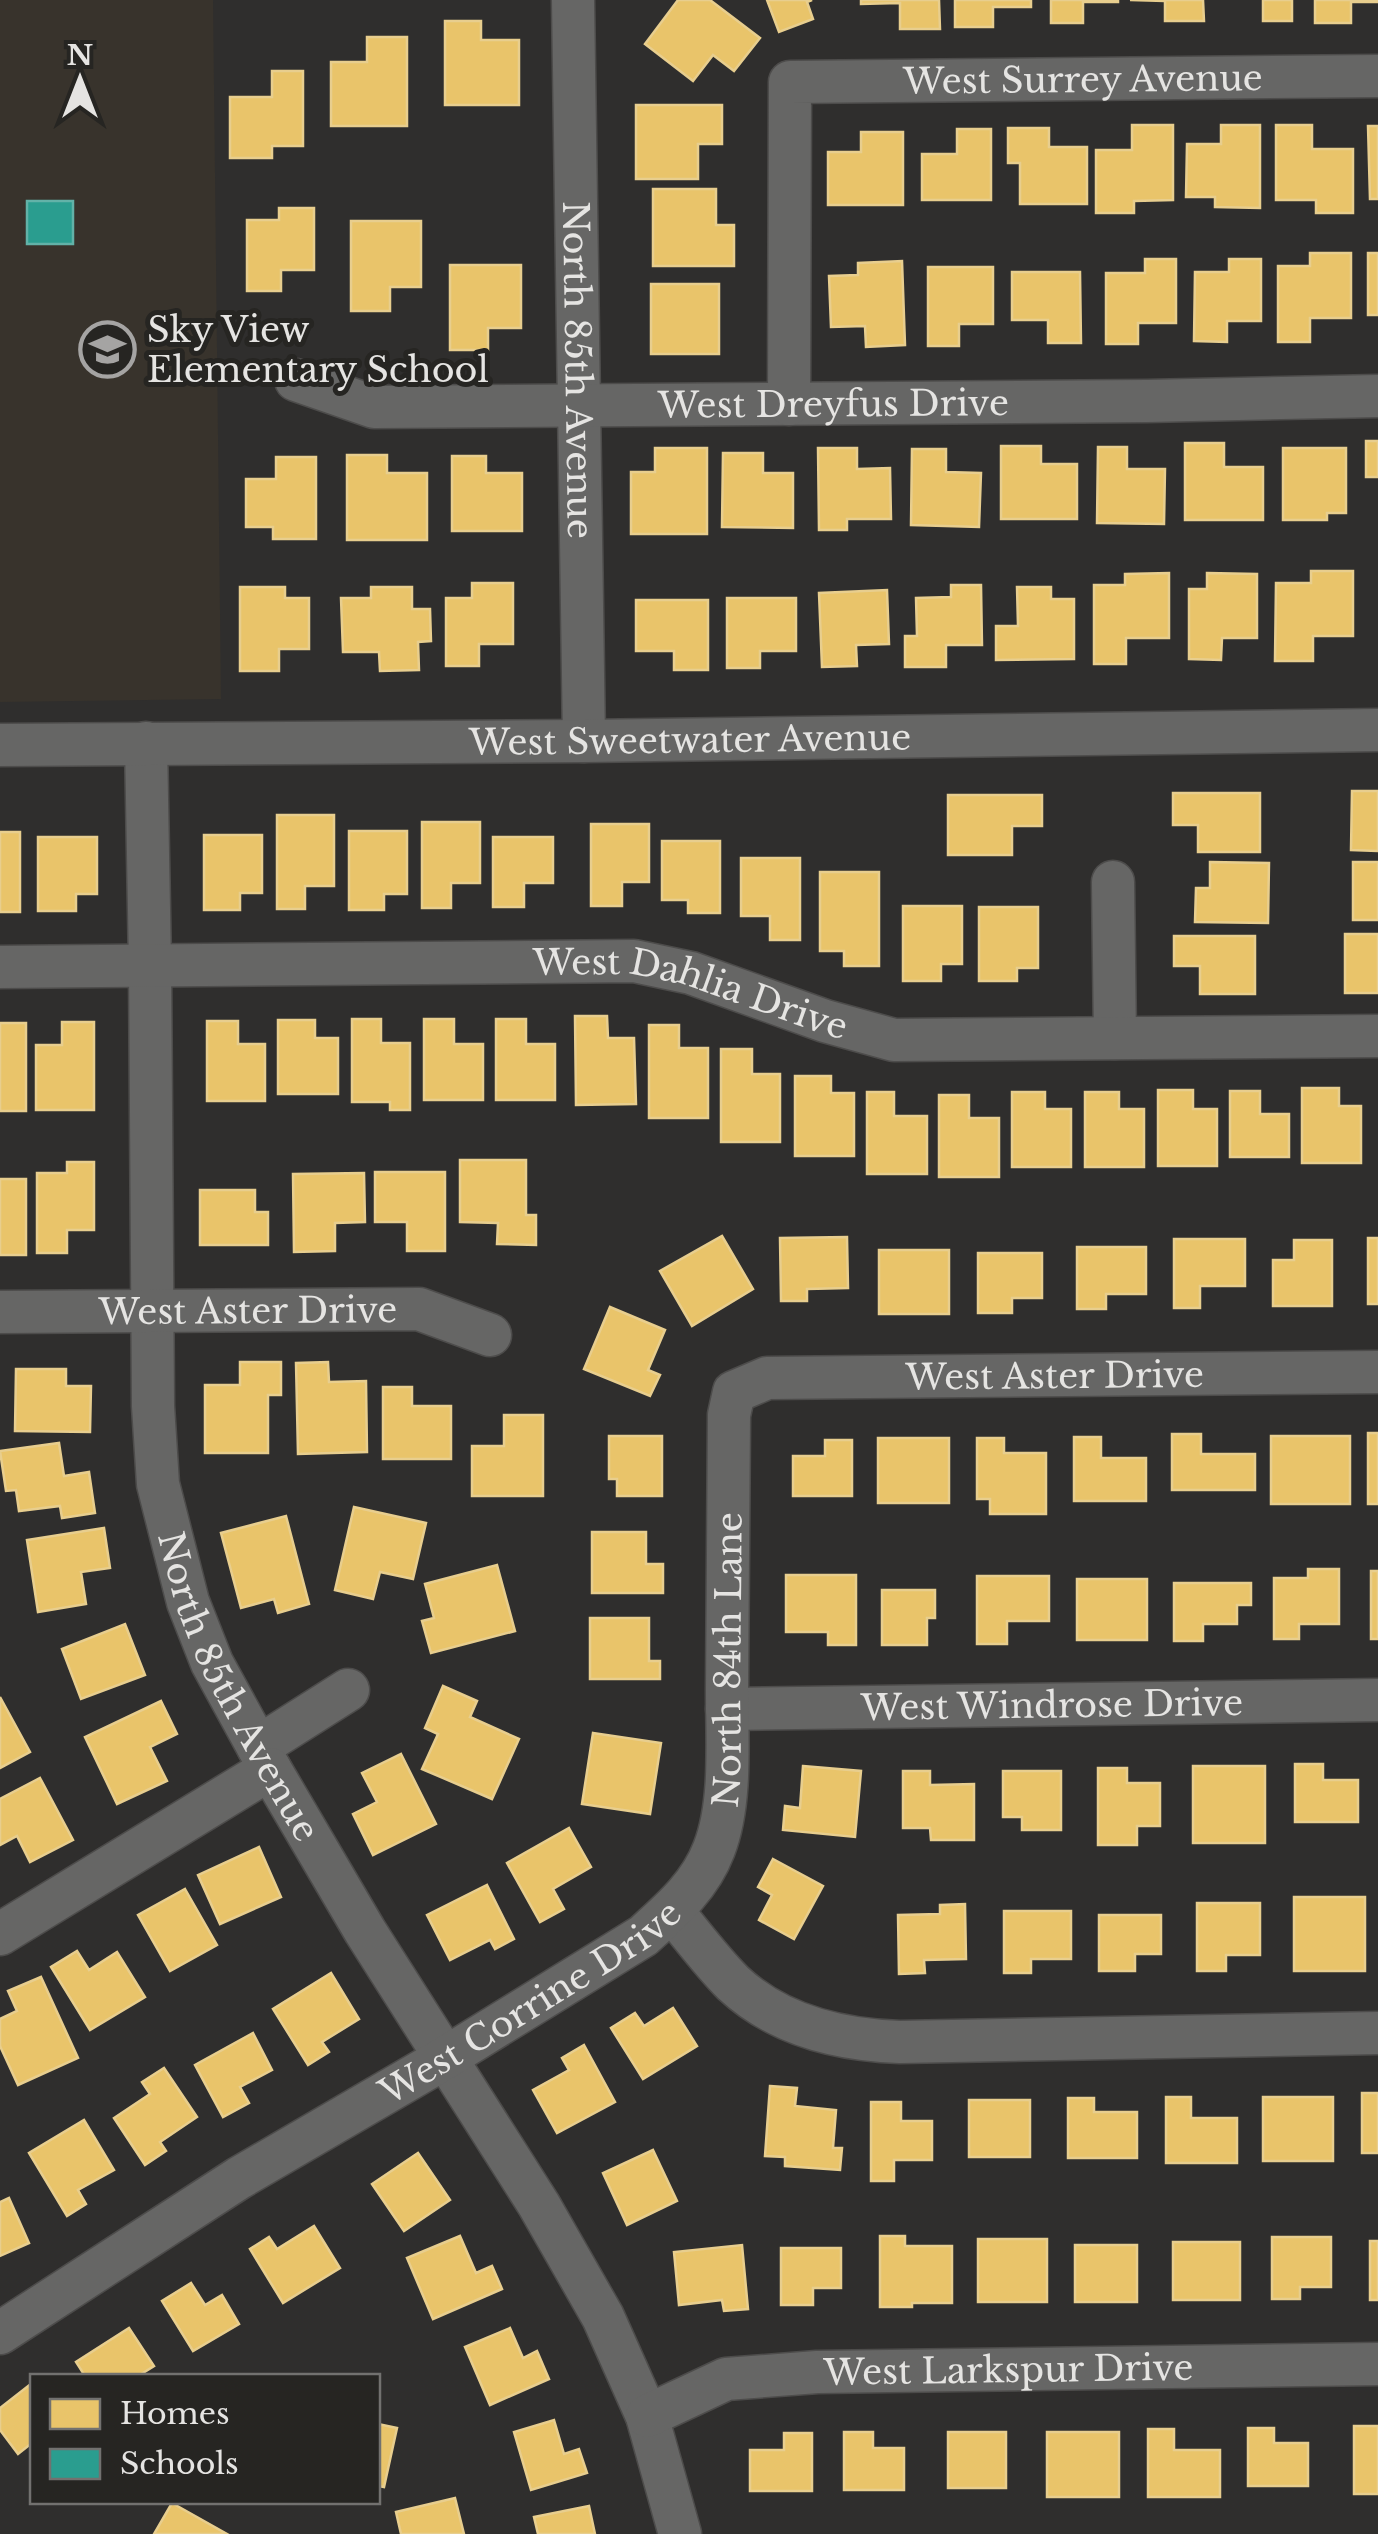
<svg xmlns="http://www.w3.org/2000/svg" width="1378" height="2534" font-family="'Libre Baskerville',serif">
<rect width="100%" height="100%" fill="#2f2e2d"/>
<polygon fill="#38332c" points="0,0 213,0 221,699 0,702"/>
<g fill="#e9c46a" stroke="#e8ce8e" stroke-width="2.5">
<polygon points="678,0 710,0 760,38 734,71 713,55 693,81 645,44"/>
<polygon points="767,0 812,0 807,2 813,19 779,32"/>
<polygon points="861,0 939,0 940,29 900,29 900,3 861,4"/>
<polygon points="955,0 1031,0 1031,7 993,7 993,27 955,27"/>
<polygon points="1051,0 1118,0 1118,2 1083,2 1083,23 1051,23"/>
<polygon points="1130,0 1203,0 1204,21 1165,21 1165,1"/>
<rect x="1263" y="0" width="29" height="21"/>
<polygon points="1315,0 1378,0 1378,2 1351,2 1351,23 1315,23"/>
<polygon points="445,21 481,21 481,40 519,40 519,105 445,105"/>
<polygon points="367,37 407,37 407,126 331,126 331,62 367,62"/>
<polygon points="272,71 303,71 303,146 272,146 272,158 230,158 230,97 272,97"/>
<polygon points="636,105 722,105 722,144 698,144 698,179 636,179"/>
<polygon points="1132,125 1173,125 1173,200 1134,201 1134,213 1096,213 1096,150 1132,150"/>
<polygon points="1221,125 1260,125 1260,208 1215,207 1215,197 1186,197 1187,144 1221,144"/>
<polygon points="1276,125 1312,125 1312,149 1353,149 1353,213 1316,213 1316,200 1276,200"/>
<polygon points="1368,126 1378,126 1378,199 1370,199"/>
<polygon points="1008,128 1049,128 1049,147 1087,147 1087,204 1020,204 1020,163 1008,163"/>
<polygon points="957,129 991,129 991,200 922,200 922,154 957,154"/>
<polygon points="861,132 903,132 903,205 828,205 828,152 861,152"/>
<polygon points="653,189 716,189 716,225 734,225 734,266 653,266"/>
<polygon points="279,208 314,208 314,270 281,270 281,291 247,291 247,220 279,220"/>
<polygon points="351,221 421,221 421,287 390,287 390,311 351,311"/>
<polygon points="1310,253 1351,253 1351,318 1310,318 1310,342 1278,342 1278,266 1310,266"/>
<rect x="1368" y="253" width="10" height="62"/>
<polygon points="1145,259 1176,259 1176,323 1138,323 1138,344 1106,344 1106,273 1145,273"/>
<polygon points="1229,259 1261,259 1261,321 1227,321 1227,342 1194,341 1195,272 1229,272"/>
<polygon points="902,261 905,345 866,347 865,326 831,327 829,276 858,275 858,263"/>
<polygon points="450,265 521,265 521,328 488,328 488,350 450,350"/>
<polygon points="928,267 993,267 993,324 959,324 959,346 928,346"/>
<polygon points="1012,272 1080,272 1081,343 1048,343 1048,320 1012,320"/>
<rect x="651" y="284" width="68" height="70"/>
<rect x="1366" y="441" width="12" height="36"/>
<polygon points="1185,443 1224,443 1224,467 1263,467 1263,520 1185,520"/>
<polygon points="1001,446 1041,446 1041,464 1077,464 1077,519 1001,519"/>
<polygon points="1098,447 1127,447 1127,469 1165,469 1164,524 1097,523"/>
<polygon points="655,448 707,448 707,534 631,534 631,472 655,472"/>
<polygon points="818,448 857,448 857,469 890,468 891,519 847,519 847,530 819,530"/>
<polygon points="1283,448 1346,448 1346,513 1327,513 1327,520 1283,520"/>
<polygon points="912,449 946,449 946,472 981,473 979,527 911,525"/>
<polygon points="723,453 763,453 763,473 793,473 793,528 722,527"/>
<polygon points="347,455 387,455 387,473 427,473 427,540 347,540"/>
<polygon points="452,456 486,456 486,473 522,473 522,531 452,531"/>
<polygon points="276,457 316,457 316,539 273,539 273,527 246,527 246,479 276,479"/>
<polygon points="1311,571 1353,571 1353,636 1313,636 1313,661 1275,661 1276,583 1311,583"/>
<polygon points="1169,573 1169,638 1126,638 1126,664 1094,664 1094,585 1125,585 1125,574"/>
<polygon points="1207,573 1257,574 1257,638 1222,638 1221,660 1189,659 1189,589 1207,589"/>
<polygon points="472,583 513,583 513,644 479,644 479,666 446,666 446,598 472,598"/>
<polygon points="951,585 981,585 982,645 946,645 946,667 905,667 905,636 917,636 916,598 951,597"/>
<polygon points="240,587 285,587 285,598 309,598 309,649 279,649 279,671 240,671"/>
<polygon points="371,587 412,587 412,609 430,609 431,641 418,642 419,670 380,671 379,652 343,652 341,598 371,598"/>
<polygon points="1017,587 1051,587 1051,599 1074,599 1074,659 996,660 996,626 1018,626"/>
<polygon points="887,590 889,644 856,645 857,666 822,667 819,593"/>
<polygon points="727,598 796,598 796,651 760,651 760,668 727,668"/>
<polygon points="636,600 708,600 708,670 674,670 674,651 636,651"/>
<polygon points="1352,791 1378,791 1378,851 1351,850"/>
<polygon points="1173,793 1260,793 1260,852 1198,852 1198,825 1173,825"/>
<polygon points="948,795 1042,795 1042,826 1012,826 1012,855 948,855"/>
<polygon points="277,815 334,815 334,886 305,886 305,909 277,909"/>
<polygon points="422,822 480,822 480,883 451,883 451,908 422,908"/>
<polygon points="591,824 649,824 649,882 622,882 622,906 591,906"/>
<polygon points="349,831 407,831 407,894 384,894 384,910 349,910"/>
<rect x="0" y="832" width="20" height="80"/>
<polygon points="204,835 262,835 262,893 240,893 240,910 204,910"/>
<polygon points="38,837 97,837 97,894 76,894 76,911 38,911"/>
<polygon points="493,837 553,837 553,883 524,883 524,907 493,907"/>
<polygon points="662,841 720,841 720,913 688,913 688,900 662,900"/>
<polygon points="741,858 800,858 800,940 770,940 770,916 741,916"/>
<polygon points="1210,862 1269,863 1268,923 1195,922 1196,888 1210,888"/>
<rect x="1353" y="862" width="25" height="58"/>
<polygon points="820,872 879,872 879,966 844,966 844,951 820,951"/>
<polygon points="903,906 962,906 962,964 941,964 941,981 903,981"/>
<polygon points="979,907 1038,907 1038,968 1017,968 1017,981 979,981"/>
<rect x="1345" y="934" width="33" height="59"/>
<polygon points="1174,936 1255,936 1255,994 1200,994 1200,966 1174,966"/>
<polygon points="575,1016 607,1016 608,1038 634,1038 636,1104 576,1105"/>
<polygon points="352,1019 381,1019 381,1043 410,1043 410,1110 390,1110 390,1102 352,1102"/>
<polygon points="424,1019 454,1019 454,1044 483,1044 483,1100 424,1100"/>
<polygon points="496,1019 526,1019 526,1044 555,1044 555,1100 496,1100"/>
<polygon points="278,1020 315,1020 315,1038 338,1038 338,1094 278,1094"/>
<polygon points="207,1021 238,1021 238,1044 265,1044 265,1101 207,1101"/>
<polygon points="62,1022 94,1022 94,1110 36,1110 36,1045 62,1045"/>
<rect x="0" y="1023" width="26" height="88"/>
<polygon points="649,1025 679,1025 679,1048 708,1048 708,1118 649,1118"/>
<polygon points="721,1049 752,1049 752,1074 780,1074 780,1142 721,1142"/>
<polygon points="795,1076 831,1076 831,1093 854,1093 854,1156 795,1156"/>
<polygon points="1302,1088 1339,1088 1339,1106 1361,1106 1361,1163 1302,1163"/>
<polygon points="1158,1090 1193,1090 1193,1109 1217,1109 1217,1166 1158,1166"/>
<polygon points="1230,1091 1260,1091 1260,1114 1289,1114 1289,1157 1230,1157"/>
<polygon points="867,1092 894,1092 894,1116 927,1116 927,1174 867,1174"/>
<polygon points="1012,1092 1045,1092 1045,1109 1071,1109 1071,1167 1012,1167"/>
<polygon points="1085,1092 1119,1092 1119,1109 1144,1109 1144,1167 1085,1167"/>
<polygon points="939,1095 969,1095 969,1118 999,1118 999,1177 939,1177"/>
<polygon points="460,1160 526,1160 526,1215 536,1215 536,1245 497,1244 498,1223 460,1222"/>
<polygon points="67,1162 94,1162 94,1230 67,1230 67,1253 37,1253 37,1173 67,1173"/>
<polygon points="375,1172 445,1172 445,1251 407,1251 407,1222 375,1222"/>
<polygon points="364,1173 365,1222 335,1223 335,1251 294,1252 293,1174"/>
<rect x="0" y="1179" width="26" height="76"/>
<polygon points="200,1190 255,1190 255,1212 268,1212 268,1245 200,1245"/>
<polygon points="722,1236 753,1289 692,1326 660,1271"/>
<polygon points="847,1237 848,1288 807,1289 807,1301 781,1301 780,1238"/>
<rect x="1368" y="1238" width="10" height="66"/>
<polygon points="1174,1239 1245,1239 1245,1286 1200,1286 1200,1308 1174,1308"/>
<polygon points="1294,1240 1332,1240 1332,1306 1273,1306 1273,1260 1294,1260"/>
<polygon points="1077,1247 1146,1247 1146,1294 1106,1294 1106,1309 1077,1309"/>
<rect x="879" y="1250" width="70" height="64"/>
<polygon points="978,1253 1042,1253 1042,1298 1012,1298 1012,1313 978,1313"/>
<polygon points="610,1307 665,1330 648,1370 660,1375 650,1396 584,1369"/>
<polygon points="240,1362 281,1362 281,1395 268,1395 268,1453 205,1453 205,1385 240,1385"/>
<polygon points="328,1362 329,1382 366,1381 367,1452 298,1454 296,1363"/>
<polygon points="16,1369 66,1369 66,1386 91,1386 90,1432 15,1431"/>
<polygon points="383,1387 412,1387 412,1406 451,1406 451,1459 383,1459"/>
<polygon points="504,1415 543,1415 543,1496 472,1496 472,1446 504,1446"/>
<rect x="1368" y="1433" width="10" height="71"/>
<polygon points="1172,1434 1201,1434 1201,1454 1255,1454 1255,1490 1172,1490"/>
<polygon points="609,1436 662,1436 662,1496 617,1496 617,1479 609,1479"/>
<rect x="1271" y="1436" width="79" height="68"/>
<polygon points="1074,1437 1101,1437 1101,1458 1146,1458 1146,1501 1074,1501"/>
<rect x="878" y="1438" width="71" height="65"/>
<polygon points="977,1438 1004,1438 1004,1453 1046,1453 1046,1514 990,1514 990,1499 977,1499"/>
<polygon points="825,1440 852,1440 852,1496 793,1496 793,1456 825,1456"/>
<polygon points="59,1443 64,1476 89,1472 95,1513 62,1518 60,1506 19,1511 16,1490 6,1491 0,1451"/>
<polygon points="354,1507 426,1523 413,1579 380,1572 373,1599 335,1590"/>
<polygon points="286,1516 309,1604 278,1613 274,1599 241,1608 221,1533"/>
<polygon points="104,1528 110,1568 81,1572 86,1604 38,1612 27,1540"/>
<polygon points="592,1532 646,1532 646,1564 663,1564 663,1593 592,1593"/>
<polygon points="497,1565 515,1631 431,1653 422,1621 434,1618 425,1584"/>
<polygon points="1308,1569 1339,1569 1339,1624 1299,1624 1299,1639 1274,1639 1274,1578 1308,1578"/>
<rect x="1371" y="1571" width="7" height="68"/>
<polygon points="786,1575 856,1575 856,1645 828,1645 828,1632 786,1632"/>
<polygon points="977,1576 1049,1576 1049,1621 1007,1621 1007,1644 977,1644"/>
<rect x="1077" y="1579" width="70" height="61"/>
<polygon points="1174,1583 1251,1583 1251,1605 1237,1605 1237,1624 1203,1624 1203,1641 1174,1641"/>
<polygon points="882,1590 935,1590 935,1618 927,1618 927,1645 882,1645"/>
<polygon points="590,1618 649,1618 649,1661 660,1661 660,1679 590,1679"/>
<polygon points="125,1624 145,1675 81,1699 62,1649"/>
<polygon points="443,1686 477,1701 470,1717 519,1739 492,1799 422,1769 438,1734 425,1728"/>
<polygon points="0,1697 30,1752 0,1768"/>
<polygon points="161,1701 177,1734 150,1747 167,1781 117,1804 85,1737"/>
<polygon points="593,1733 661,1743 650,1814 582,1804"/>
<polygon points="401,1754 436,1824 373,1855 353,1814 377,1802 362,1773"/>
<polygon points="1295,1764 1323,1764 1323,1780 1358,1780 1358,1822 1295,1822"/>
<polygon points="803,1766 861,1771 855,1837 783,1830 785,1806 800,1808"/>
<rect x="1193" y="1766" width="72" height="77"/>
<polygon points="1098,1768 1127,1768 1127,1783 1160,1783 1160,1826 1137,1826 1137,1845 1098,1845"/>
<polygon points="903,1771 930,1771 930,1785 974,1784 974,1840 931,1840 930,1828 903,1828"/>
<polygon points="1003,1771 1061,1771 1061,1830 1022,1830 1022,1817 1003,1817"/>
<polygon points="40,1778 73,1840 30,1862 17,1836 0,1845 0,1799"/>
<polygon points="569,1828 591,1867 553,1889 564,1909 540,1922 507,1863"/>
<polygon points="259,1847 281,1897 220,1924 198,1875"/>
<polygon points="773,1859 823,1886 794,1939 759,1920 772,1895 758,1887"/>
<polygon points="487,1885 514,1939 495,1949 490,1940 450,1960 427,1915"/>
<polygon points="185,1889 217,1945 170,1971 138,1915"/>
<rect x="1294" y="1897" width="71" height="74"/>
<polygon points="1197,1903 1260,1903 1260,1955 1226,1955 1226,1971 1197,1971"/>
<polygon points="965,1904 966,1959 924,1960 925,1973 899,1974 898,1915 940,1914 940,1905"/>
<polygon points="1004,1911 1071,1911 1071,1959 1031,1959 1031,1973 1004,1973"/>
<polygon points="1099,1915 1161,1915 1161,1954 1135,1954 1135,1971 1099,1971"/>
<polygon points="77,1951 89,1970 117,1952 145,1997 90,2030 51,1967"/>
<polygon points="331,1973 359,2019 322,2042 329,2052 308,2065 273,2009"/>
<polygon points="41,1977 78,2058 18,2085 0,2046 0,2019 17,2011 8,1991"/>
<polygon points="673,2008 697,2046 643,2079 611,2028 635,2013 644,2026"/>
<polygon points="253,2033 272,2070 240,2087 249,2103 223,2117 195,2065"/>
<polygon points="584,2045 615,2102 557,2133 533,2090 569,2070 562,2058"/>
<polygon points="164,2068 197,2117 160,2142 166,2151 145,2165 114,2118 150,2094 142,2082"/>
<polygon points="770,2086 797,2088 795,2106 836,2110 833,2148 842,2148 840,2170 785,2166 785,2157 765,2156"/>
<rect x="1362" y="2093" width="16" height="60"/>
<polygon points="1166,2097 1191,2097 1191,2118 1237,2118 1237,2163 1166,2163"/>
<rect x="1263" y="2097" width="70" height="64"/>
<polygon points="1068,2098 1094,2098 1094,2112 1137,2112 1137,2158 1068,2158"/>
<rect x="969" y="2100" width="61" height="57"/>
<polygon points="871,2102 901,2102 901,2121 932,2121 932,2160 894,2160 894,2181 871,2181"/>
<polygon points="84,2120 114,2170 78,2190 86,2204 67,2216 29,2153"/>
<polygon points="653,2150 677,2201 627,2225 603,2173"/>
<polygon points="418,2153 450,2200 404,2231 372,2184"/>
<polygon points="9,2198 29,2243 0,2256 0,2202"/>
<polygon points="314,2226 340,2268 283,2303 250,2249 269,2237 277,2249"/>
<polygon points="460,2236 476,2273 492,2266 502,2289 433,2319 407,2258"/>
<polygon points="880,2236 905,2236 905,2246 952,2246 952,2303 912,2303 912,2307 880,2307"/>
<polygon points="1272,2237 1331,2237 1331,2287 1300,2287 1300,2299 1272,2299"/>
<rect x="978" y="2239" width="69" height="63"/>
<rect x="1370" y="2241" width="8" height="59"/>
<rect x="1173" y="2242" width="67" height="58"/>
<polygon points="742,2245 748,2309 724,2311 722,2300 679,2305 674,2252"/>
<rect x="1075" y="2245" width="62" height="57"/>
<polygon points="781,2248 841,2248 841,2288 813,2288 813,2305 781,2305"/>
<polygon points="191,2283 205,2305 222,2295 239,2324 193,2351 162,2301"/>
<polygon points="129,2328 154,2366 138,2376 85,2376 76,2362"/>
<polygon points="510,2328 523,2358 537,2351 549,2379 490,2405 465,2347"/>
<polygon points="32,2383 32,2443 18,2454 0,2430 0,2408"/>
<polygon points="554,2420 564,2454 579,2449 587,2473 531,2490 514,2432"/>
<polygon points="378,2424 397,2428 384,2487 378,2486"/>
<rect x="1354" y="2426" width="24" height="68"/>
<polygon points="1248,2428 1274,2428 1274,2443 1308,2443 1308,2486 1248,2486"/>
<polygon points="1148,2429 1174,2429 1174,2450 1220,2450 1220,2497 1148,2497"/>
<polygon points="844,2432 873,2432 873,2448 904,2448 904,2490 844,2490"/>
<rect x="948" y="2432" width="58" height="56"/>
<rect x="1047" y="2432" width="72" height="65"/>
<polygon points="784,2433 812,2433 812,2491 750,2491 750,2450 784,2450"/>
<polygon points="455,2498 464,2534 401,2534 396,2512"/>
<polygon points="172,2503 227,2534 154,2534"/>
<polygon points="589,2506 595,2534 538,2534 534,2517"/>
</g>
<rect fill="#2a9d8f" stroke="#62b2a8" stroke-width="2.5" x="27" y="201" width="46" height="43"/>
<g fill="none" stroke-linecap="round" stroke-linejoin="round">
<defs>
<g id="minor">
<path id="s1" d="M573 0 584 741"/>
<path id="s2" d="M296 380 374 407 1147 401 1378 396"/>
<path id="s3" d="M789 404 790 82 1378 76"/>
<path id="s4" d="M146 743 150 965 153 1406 158 1484 188 1602 212 1663 270 1769 365 1931 539 2205 603 2317 647 2416 680 2534"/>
<path id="s5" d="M0 745 584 741 1378 730"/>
<polyline points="1113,882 1115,1038"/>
<path id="s6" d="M0 967 634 961 691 973 825 1021 894 1040 1378 1036"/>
<path id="s7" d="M0 1312 419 1309 490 1335"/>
<path id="s8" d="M727 1709 1378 1700"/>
<polyline points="258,1747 348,1690"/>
<path d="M672 1911C692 1935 711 1961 733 1983 779 2026 839 2040 900 2042L1378 2033"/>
<polyline points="0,1934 270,1769"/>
<path id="s9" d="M0 2333 239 2178 445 2058 643 1936C672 1910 700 1886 714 1849 732 1803 727 1739 727 1690 728 1599 729 1507 729 1415L734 1392 767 1378 1378 1372"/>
<path id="s10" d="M647 2416 726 2379 817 2372 1378 2364"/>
</g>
</defs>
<use href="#minor" stroke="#4d4c4b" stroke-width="45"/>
<use href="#minor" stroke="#666665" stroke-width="42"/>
</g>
<defs>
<symbol id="school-ring" viewBox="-11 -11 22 22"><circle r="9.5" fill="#262522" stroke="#a5a4a3" stroke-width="1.5"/><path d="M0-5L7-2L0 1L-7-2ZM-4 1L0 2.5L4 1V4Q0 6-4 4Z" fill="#a5a4a3"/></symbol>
</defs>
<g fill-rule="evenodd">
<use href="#school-ring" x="76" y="318" width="63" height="63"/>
</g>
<g text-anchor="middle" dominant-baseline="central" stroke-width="10" stroke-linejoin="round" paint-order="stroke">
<g font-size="35" fill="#e5e4e2" stroke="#262522">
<text stroke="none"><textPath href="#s3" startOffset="615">West Surrey Avenue</textPath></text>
<text stroke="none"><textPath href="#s1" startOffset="370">North 85th Avenue</textPath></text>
<text stroke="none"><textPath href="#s2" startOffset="542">West Dreyfus Drive</textPath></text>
<text stroke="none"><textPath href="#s5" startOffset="690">West Sweetwater Avenue</textPath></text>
<text stroke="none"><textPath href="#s6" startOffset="695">West Dahlia Drive</textPath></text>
<text stroke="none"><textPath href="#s7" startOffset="248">West Aster Drive</textPath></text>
<text stroke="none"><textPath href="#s9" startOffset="1652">West Aster Drive</textPath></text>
<text stroke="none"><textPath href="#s9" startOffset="1060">North 84th Lane</textPath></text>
<text stroke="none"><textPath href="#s4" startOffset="960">North 85th Avenue</textPath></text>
<text stroke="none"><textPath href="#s8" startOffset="325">West Windrose Drive</textPath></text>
<text stroke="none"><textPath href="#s9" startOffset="625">West Corrine Drive</textPath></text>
<text stroke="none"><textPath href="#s10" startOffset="370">West Larkspur Drive</textPath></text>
</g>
<g font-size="35" fill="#e5e4e2" stroke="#262522" text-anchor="start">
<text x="147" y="329">Sky View<tspan x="147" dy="40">Elementary School</tspan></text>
</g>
</g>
<rect x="30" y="2374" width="350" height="130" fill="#262522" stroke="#72716f" stroke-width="2.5"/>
<rect x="50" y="2399" width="50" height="30" fill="#e9c46a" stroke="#72716f" stroke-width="2.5"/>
<text x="120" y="2424" font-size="30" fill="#e5e4e2">Homes</text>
<rect x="50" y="2449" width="50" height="30" fill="#2a9d8f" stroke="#72716f" stroke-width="2.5"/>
<text x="120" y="2474" font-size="30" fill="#e5e4e2">Schools</text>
<g transform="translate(80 80)" stroke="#262522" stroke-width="8" paint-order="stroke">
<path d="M0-8L18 38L0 25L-18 38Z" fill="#e5e4e2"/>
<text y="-15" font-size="28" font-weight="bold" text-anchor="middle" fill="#e5e4e2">N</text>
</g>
</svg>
